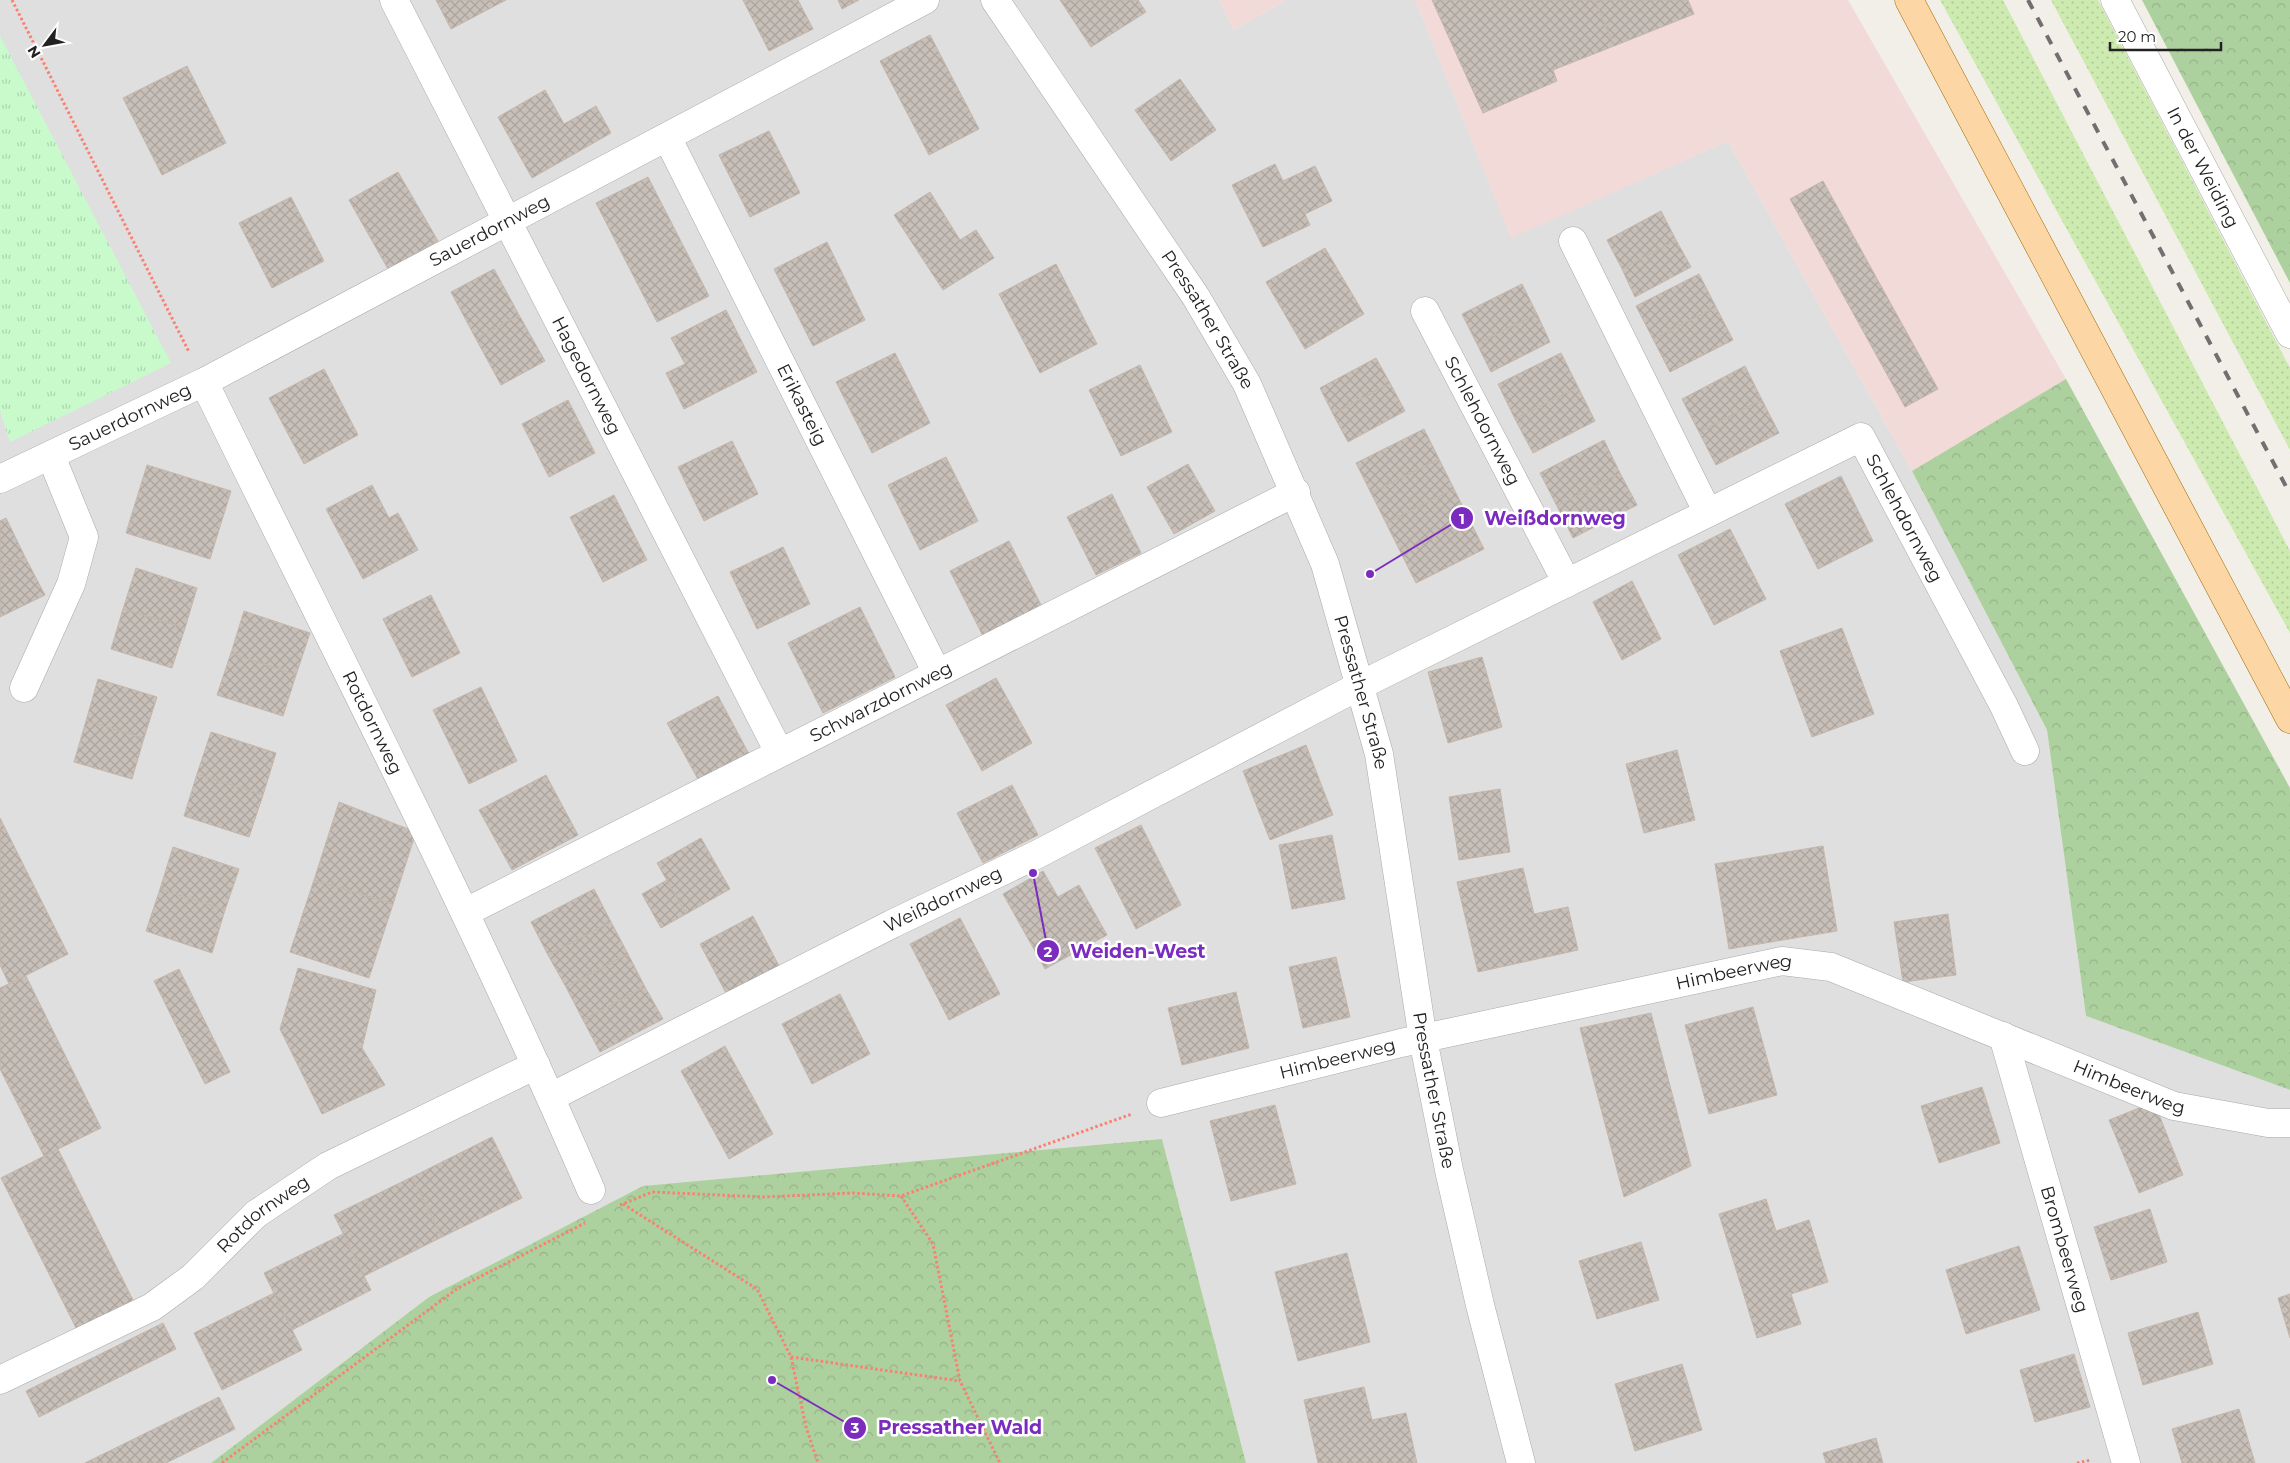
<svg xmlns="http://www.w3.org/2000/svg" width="2290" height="1463" font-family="Montserrat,sans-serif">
<defs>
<pattern id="grass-dots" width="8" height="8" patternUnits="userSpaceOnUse" patternTransform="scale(1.25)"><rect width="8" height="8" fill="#cdebb0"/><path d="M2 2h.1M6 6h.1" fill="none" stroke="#b0c997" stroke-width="1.8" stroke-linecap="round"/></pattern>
<pattern id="forest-crowns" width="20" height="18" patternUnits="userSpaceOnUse" patternTransform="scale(1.25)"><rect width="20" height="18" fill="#add19e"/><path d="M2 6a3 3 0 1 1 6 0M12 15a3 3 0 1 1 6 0" fill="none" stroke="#95b388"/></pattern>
<pattern id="park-tufts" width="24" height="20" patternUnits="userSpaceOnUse" patternTransform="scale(1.25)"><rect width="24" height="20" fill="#c8facc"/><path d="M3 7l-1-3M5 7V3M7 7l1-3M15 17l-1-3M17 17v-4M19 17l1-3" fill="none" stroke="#acd6af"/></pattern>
<pattern id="building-cross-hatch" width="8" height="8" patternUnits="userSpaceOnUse" patternTransform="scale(1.25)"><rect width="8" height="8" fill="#c7bfb8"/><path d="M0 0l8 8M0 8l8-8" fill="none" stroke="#aba49e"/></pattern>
</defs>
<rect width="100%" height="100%" fill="#f2efe9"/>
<polygon fill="#e0dfdf" points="0,0 1219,0 1234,30 1286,0 1415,0 1511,237 1728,141 1912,471 2047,730 2086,1016 2290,1090 2290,1463 1246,1463 1162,1139 429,1297 211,1463 0,1463"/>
<g fill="#f2dad9">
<polygon points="1219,0 1286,0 1234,30"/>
<polygon points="1415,0 1848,0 2066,379 1912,471 1728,141 1511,238"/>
</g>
<g fill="url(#grass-dots)">
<polygon points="1940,0 2003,0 2290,551 2290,633"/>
<polygon points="2051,0 2098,0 2290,368 2290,450"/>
</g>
<g fill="url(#forest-crowns)">
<polygon points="2142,0 2290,0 2290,283"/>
<polygon points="2066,379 2290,788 2290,1090 2086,1016 2047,730 1912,471"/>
<polygon points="1162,1139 1246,1463 211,1463 429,1297 643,1186"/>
</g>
<polygon fill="url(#park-tufts)" points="0,36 171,363 10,442 0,411"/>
<g fill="url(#building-cross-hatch)" stroke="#c4b6ab">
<polygon points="436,0 506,0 451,29"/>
<polygon points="743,0 798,0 813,29 769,51"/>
<polygon points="838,0 859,0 842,9"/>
<polygon points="1060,0 1138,0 1146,12 1091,47"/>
<polygon points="1432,0 1595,0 1614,46 1553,70 1557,81 1483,113"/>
<polygon points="1595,0 1688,0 1694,14 1614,46"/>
<polygon points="930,35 979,129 929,155 880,61"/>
<polygon points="187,66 226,143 162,175 123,98"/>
<polygon points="1180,79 1216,130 1171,161 1135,110"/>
<polygon points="545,90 564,124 596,106 611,133 532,178 498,117"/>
<polygon points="769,131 800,193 750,217 719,155"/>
<polygon points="1275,164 1283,181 1315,166 1332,201 1305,214 1310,225 1263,247 1232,185"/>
<polygon points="398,172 438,241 388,269 349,200"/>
<polygon points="648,177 709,296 657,322 596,203"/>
<polygon points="1823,181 1938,389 1905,407 1790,199"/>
<polygon points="930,192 960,240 976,230 994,258 943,290 894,215"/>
<polygon points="291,197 324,261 272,288 239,223"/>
<polygon points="1661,211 1676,240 1622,269 1607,240"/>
<polygon points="1676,240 1691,267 1635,297 1622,269"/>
<polygon points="827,242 865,320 813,346 774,269"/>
<polygon points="1325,248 1364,314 1305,349 1266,282"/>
<polygon points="1056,264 1097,344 1040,373 999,294"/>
<polygon points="494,269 519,315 476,339 451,292"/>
<polygon points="1699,274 1716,307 1653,339 1636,306"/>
<polygon points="1522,284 1537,314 1477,344 1462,314"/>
<polygon points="1716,307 1733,340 1670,372 1653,339"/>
<polygon points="726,310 757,372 684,409 666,373 685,364 671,338"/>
<polygon points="1537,314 1550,342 1491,372 1477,344"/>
<polygon points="519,315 545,361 501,385 476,339"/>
<polygon points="895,353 930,423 872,453 836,382"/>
<polygon points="1561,353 1578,387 1515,419 1498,384"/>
<polygon points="1376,358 1390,383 1333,414 1320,388"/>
<polygon points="1140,365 1172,432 1121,456 1089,390"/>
<polygon points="1745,366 1762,400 1699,432 1682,399"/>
<polygon points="324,369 358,435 304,464 269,398"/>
<polygon points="1390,383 1405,411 1348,442 1333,414"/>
<polygon points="1578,387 1595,421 1533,453 1515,419"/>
<polygon points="568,400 595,453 549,477 522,424"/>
<polygon points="1762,400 1779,433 1716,465 1699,432"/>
<polygon points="1424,429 1439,459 1371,493 1356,463"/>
<polygon points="1604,440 1620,473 1557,506 1540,473"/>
<polygon points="732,441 758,494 704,521 678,467"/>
<polygon points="946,457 978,521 920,550 888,485"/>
<polygon points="1439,459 1454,489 1386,523 1371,493"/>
<polygon points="1188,464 1215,511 1174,534 1147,487"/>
<polygon points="147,465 231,491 210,559 126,533"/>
<polygon points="1620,473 1637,505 1573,538 1557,506"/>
<polygon points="1841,476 1873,541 1818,569 1785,504"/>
<polygon points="372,485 389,518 398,513 418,550 363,579 326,509"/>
<polygon points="1454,489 1469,519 1401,553 1386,523"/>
<polygon points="1112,494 1141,553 1096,575 1067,517"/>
<polygon points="614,495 647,560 603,582 570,517"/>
<polygon points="6,518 25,557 0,570 0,521"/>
<polygon points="1469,519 1484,549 1416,583 1401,553"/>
<polygon points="1730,529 1766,599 1714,625 1678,555"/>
<polygon points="1009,541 1042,607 983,636 950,571"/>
<polygon points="783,547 810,604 757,629 730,572"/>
<polygon points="25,557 45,595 0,617 0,570"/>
<polygon points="136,568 197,588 185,628 123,609"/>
<polygon points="1632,581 1661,639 1622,660 1593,602"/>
<polygon points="431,595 460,653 412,677 383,619"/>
<polygon points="860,607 895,677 823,713 788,643"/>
<polygon points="123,609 185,628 172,668 111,649"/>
<polygon points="244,611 310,633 296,675 231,653"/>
<polygon points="1842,628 1874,714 1812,737 1780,651"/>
<polygon points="231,653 296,675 283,716 217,695"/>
<polygon points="1482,657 1502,727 1448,743 1428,672"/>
<polygon points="996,678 1032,743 982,771 946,705"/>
<polygon points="98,679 157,697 144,738 86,721"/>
<polygon points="481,687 517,761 469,784 433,710"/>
<polygon points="718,696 749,754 699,781 667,723"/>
<polygon points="86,721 144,738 132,779 74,762"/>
<polygon points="211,732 276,753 263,795 197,774"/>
<polygon points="1306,745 1333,815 1270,840 1243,771"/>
<polygon points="1677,750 1695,820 1644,833 1626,764"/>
<polygon points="197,774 263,795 249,837 184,816"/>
<polygon points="546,775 578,835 512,870 479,810"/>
<polygon points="1012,785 1038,835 983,863 957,813"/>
<polygon points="1500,789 1510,852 1459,860 1449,797"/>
<polygon points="339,802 416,832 393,904 314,880"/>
<polygon points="0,818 68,954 9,984 0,965"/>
<polygon points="1141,825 1181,905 1136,929 1095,848"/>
<polygon points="1332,835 1345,899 1292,909 1279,845"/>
<polygon points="701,838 730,889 686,914 657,863"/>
<polygon points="1823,846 1837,931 1729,949 1715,864"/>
<polygon points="173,847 239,869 225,910 160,889"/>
<polygon points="1523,868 1534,914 1568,907 1578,950 1478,972 1457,882"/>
<polygon points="1043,871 1058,897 1079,885 1107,935 1045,969 1003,894"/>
<polygon points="314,880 393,904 369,978 290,952"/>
<polygon points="667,880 686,914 661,928 642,894"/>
<polygon points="160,889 225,910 212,953 146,931"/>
<polygon points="594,889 611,922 548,955 531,922"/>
<polygon points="1948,914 1956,975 1903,982 1894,922"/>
<polygon points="753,916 779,966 726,993 700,944"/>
<polygon points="960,918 1000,994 949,1020 910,944"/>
<polygon points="611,922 628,954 566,987 548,955"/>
<polygon points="628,954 645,987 583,1020 566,987"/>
<polygon points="1336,957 1350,1017 1303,1028 1289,967"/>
<polygon points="298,968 376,990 362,1048 385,1085 322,1114 280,1029"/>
<polygon points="179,969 230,1072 205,1084 154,981"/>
<polygon points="26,976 101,1128 44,1156 0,1069 0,988"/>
<polygon points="645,987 663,1019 600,1052 583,1020"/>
<polygon points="1236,992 1249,1048 1182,1065 1168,1008"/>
<polygon points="840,994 870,1054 812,1084 782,1024"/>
<polygon points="1753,1007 1777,1095 1709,1114 1685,1025"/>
<polygon points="1651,1013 1691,1166 1624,1197 1580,1028"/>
<polygon points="725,1046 773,1134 729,1159 681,1071"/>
<polygon points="1982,1087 2000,1143 1939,1163 1921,1106"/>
<polygon points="2154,1102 2183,1175 2139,1193 2109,1120"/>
<polygon points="1275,1105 1296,1184 1231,1201 1210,1121"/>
<polygon points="492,1137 522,1198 442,1237 412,1177"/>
<polygon points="58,1149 135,1304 78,1332 1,1178"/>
<polygon points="412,1177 442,1237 364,1276 334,1215"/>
<polygon points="1766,1199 1776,1231 1809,1220 1828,1282 1791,1294 1801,1324 1757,1338 1719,1214"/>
<polygon points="2150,1209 2167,1262 2111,1280 2094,1227"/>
<polygon points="343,1234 371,1290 292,1330 264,1273"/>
<polygon points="1641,1242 1659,1300 1597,1319 1579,1261"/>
<polygon points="2019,1246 2040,1310 1966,1334 1946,1270"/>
<polygon points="1347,1253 1370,1342 1298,1361 1275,1272"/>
<polygon points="274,1293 302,1350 222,1390 194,1333"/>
<polygon points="2290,1294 2290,1338 2278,1298"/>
<polygon points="2198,1312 2213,1364 2143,1385 2128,1333"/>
<polygon points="163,1323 176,1349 39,1417 26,1391"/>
<polygon points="2074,1354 2090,1407 2035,1422 2020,1370"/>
<polygon points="1682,1364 1702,1430 1635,1451 1615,1384"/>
<polygon points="1364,1387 1372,1420 1406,1413 1417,1463 1318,1463 1304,1400"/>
<polygon points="219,1397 235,1429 166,1463 85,1463"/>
<polygon points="2239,1409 2255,1463 2182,1463 2172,1429"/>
<polygon points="1876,1438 1883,1463 1826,1463 1823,1453"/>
</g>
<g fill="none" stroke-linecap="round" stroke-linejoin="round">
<defs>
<g id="minor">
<path id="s1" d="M394 0 779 752"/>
<path id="s2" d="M995 0 1196 297 1247 384 1325 564 1379 754 1423 1039 1449 1170 1480 1305 1521 1463"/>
<path id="s3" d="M2115 0 2290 334"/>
<path id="s4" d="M667 137 937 673"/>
<polyline points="1573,241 1708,513"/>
<path id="s5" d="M1425 311 1567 583"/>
<path id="s6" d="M204 382C335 650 473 916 591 1190"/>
<path id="s7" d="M0 479 204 382 925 0"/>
<polyline points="24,688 71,584 84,537 51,456"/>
<path id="s8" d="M466 912 1296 492"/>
<path id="s9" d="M2003 1036 2126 1463"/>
<path id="s10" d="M551 1097 892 924 1036 855 1361 685 1861 437 2004 706 2025 751"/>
<path id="s11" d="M1161 1103 1401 1043 1782 961 1831 967 2174 1106 2268 1123H2290"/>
<path id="s12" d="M0 1380 152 1307 193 1277 256 1214 328 1166 536 1065"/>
</g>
<polyline id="major" points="1909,0 2290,719"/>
</defs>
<use href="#minor" stroke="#a9a9a9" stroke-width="29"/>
<use href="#major" stroke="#a06b00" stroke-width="29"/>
<g stroke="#fa8072" stroke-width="3" stroke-dasharray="2.5 2.5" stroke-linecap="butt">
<polyline points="12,0 189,352"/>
<polyline points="901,1196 933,1244 960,1381 1000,1463"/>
<polyline points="623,1204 757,1289 791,1357 806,1427 818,1463"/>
<polyline points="620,1205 652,1192 764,1197 853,1193 901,1196 1132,1114"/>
<polyline points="791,1357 960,1381"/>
<polyline points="222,1463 458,1288 585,1223"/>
<polyline points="2077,1463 2091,1460"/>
</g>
<use href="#minor" stroke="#fff" stroke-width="28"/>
<use href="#major" stroke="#fcd6a4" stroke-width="28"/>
<polyline stroke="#707070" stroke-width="4" stroke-dasharray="10 10" stroke-linecap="butt" points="2028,0 2290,494"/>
</g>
<g text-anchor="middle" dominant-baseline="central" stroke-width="5" stroke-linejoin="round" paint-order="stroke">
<g font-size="18" fill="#222" stroke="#fff">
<text stroke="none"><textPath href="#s3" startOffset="189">In der Weiding</textPath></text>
<text stroke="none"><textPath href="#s7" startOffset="549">Sauerdornweg</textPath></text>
<text stroke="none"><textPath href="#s2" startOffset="384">Pressather Straße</textPath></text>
<text stroke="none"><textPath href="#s1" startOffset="422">Hagedornweg</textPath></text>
<text stroke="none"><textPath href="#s4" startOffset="300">Erikasteig</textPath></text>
<text stroke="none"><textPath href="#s7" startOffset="144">Sauerdornweg</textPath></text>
<text stroke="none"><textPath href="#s5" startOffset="124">Schlehdornweg</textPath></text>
<text stroke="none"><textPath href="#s10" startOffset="1559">Schlehdornweg</textPath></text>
<text stroke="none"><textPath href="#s2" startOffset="789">Pressather Straße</textPath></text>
<text stroke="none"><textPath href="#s8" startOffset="465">Schwarzdornweg</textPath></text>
<text stroke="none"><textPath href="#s6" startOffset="380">Rotdornweg</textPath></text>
<text stroke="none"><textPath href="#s10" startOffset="439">Weißdornweg</textPath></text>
<text stroke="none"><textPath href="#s11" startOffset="588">Himbeerweg</textPath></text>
<text stroke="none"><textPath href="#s11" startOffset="182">Himbeerweg</textPath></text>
<text stroke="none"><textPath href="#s11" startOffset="1008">Himbeerweg</textPath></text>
<text stroke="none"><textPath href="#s2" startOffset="1194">Pressather Straße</textPath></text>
<text stroke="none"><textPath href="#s12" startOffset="314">Rotdornweg</textPath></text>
<text stroke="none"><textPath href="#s9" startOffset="222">Brombeerweg</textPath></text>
</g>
</g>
<path fill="none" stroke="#7b2cbf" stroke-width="2" d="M1370 574L1462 518M1033 873L1048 951M772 1380L855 1428"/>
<g fill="#7b2cbf" stroke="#fff" stroke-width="2">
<circle cx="1370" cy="574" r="5"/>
<circle cx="1033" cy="873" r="5"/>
<circle cx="772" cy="1380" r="5"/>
<circle cx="1462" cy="518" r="12"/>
<circle cx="1048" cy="951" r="12"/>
<circle cx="855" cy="1428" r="12"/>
</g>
<g font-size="15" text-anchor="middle" font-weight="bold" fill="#fff">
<text x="1462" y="524">1</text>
<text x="1048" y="957">2</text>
<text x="855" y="1433">3</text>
</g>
<g font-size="19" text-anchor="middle" font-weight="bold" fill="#7b2cbf" stroke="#fff" stroke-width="5" stroke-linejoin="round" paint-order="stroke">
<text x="1555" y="525">Weißdornweg</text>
<text x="1138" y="958">Weiden-West</text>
<text x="960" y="1434">Pressather Wald</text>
</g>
<g transform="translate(45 45) rotate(238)" stroke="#ffffff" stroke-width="4" paint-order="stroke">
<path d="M0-4L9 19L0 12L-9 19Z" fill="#222222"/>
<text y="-8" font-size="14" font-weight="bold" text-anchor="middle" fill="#222222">N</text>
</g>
<path d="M2110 42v8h111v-8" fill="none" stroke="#222222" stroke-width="2.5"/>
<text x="2118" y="42" font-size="15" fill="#222222" stroke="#ffffff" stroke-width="4" paint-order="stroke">20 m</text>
</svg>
